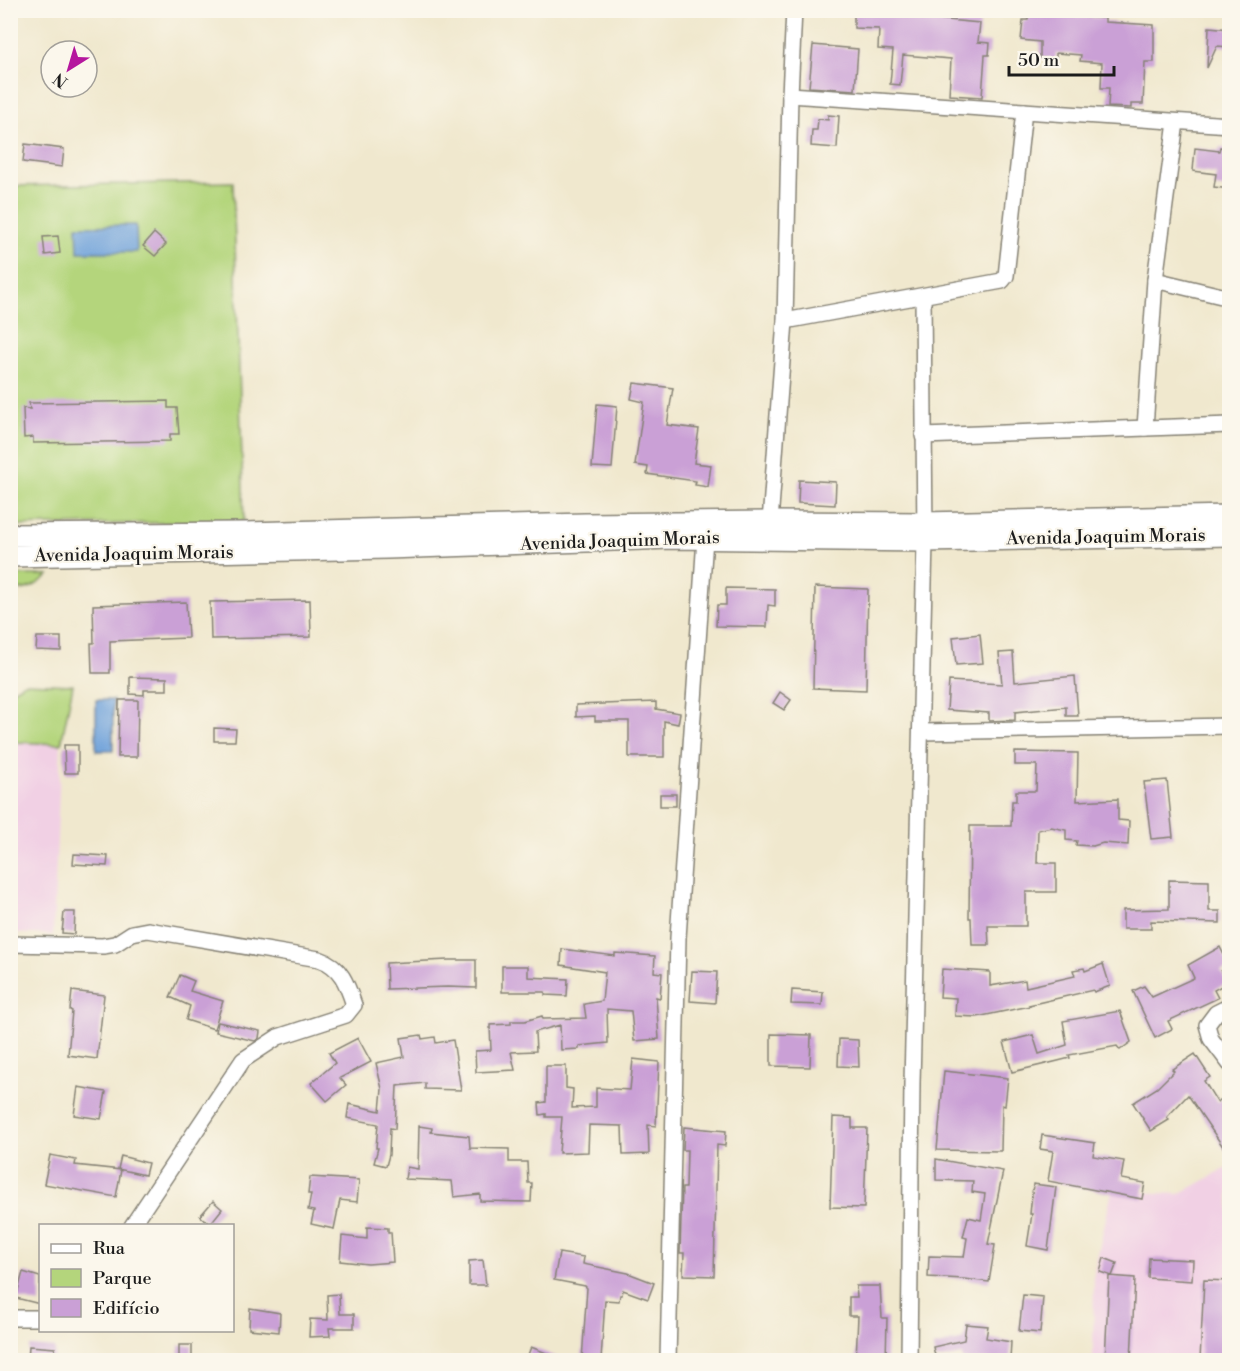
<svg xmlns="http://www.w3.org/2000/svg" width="1240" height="1371" font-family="'Libre Bodoni',serif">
<rect width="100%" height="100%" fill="#fbf7ec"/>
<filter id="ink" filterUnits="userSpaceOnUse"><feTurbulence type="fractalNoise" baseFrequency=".0167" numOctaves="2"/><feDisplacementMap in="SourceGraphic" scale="12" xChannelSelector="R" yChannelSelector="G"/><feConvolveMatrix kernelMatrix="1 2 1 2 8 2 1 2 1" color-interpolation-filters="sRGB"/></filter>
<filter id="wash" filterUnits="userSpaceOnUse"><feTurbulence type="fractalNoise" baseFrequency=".008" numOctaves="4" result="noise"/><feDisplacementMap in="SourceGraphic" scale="24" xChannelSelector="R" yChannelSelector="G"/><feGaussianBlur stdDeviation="1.35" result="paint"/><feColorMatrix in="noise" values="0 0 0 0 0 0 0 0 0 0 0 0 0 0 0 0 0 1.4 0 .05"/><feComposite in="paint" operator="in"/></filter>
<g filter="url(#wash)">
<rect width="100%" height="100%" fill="#f0e8ce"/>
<g fill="#f1d0e4">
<polygon points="11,742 61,744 53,935 11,933"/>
<polygon points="1229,1167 1229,1360 1093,1360 1094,1272 1112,1191 1179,1194"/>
</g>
<g fill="#b4d57c" stroke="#68784c" stroke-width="1.5">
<polygon points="233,182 244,521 11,526 10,186"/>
<path d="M10 575H49C36 586 28 591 11 590Z"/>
<polygon points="24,683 73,685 61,744 11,742 11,691"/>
</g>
<g fill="#6fa2da" stroke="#465f7b" stroke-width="1.5">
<polygon points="136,225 137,252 78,252 77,226"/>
<rect x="96" y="700" width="17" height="51"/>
</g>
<g id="blocks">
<g fill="#caa0d6">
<polygon points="854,10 938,10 937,19 980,23 978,42 990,43 989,55 985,55 982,97 949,95 951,59 903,55 900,85 890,84 893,50 878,49 879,29 854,28"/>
<polygon points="1029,10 1077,10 1077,17 1105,18 1105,22 1154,25 1154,62 1145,62 1143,104 1131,104 1131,108 1108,107 1109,88 1101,88 1102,63 1080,61 1081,55 1056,53 1056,59 1040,58 1040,42 1021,40 1023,20 1028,20"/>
<polygon points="1209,27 1230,29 1230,47 1217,46 1207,68"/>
<polygon points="813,45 858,49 855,90 809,87"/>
<polygon points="828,115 839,116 837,148 811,146 812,130 817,130 818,119 828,120"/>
<polygon points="25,144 64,149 62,167 23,162"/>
<polygon points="1220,147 1230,148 1230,189 1214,187 1216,174 1193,171 1195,148 1219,151"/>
<polygon points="154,233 166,244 155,256 143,246"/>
<polygon points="58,236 60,253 45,255 43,237"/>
<polygon points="634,383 673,388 667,425 699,429 694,463 711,465 708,487 695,485 696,481 647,474 648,467 635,465 644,402 631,399"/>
<polygon points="168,401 168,408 177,408 179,434 170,434 170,441 33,443 33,437 24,438 23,408 30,409 29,403"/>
<polygon points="597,404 617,406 612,468 592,467"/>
<polygon points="799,480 836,482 835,505 798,503"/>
<polygon points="815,587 868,589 866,690 813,688"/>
<polygon points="726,588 775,589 775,606 768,605 767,627 716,626 717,605 726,605"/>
<polygon points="310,600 311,637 211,639 210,602"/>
<polygon points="186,602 188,638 110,641 110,673 92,673 91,643 94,643 93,605"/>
<polygon points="980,634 983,663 956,665 953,637"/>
<polygon points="37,637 61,637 61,651 36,650"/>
<polygon points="1013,652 1015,682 1075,676 1078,716 1066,716 1066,707 1015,712 1015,720 989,721 989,713 947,710 949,681 1002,684 999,653"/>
<polygon points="130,677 167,678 167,690 144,690 144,695 130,694"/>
<polygon points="780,692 791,700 784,710 773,703"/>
<polygon points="119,700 138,700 137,757 118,757"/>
<polygon points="656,702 656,709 680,713 678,724 664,721 664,757 629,757 629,721 595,721 595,716 576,717 576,705"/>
<polygon points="214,728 236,729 235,741 214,741"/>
<polygon points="64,745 78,745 78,773 65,773"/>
<polygon points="1015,752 1078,753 1077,801 1118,799 1118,820 1129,821 1128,845 1103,843 1093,846 1076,845 1077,841 1066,840 1066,830 1051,827 1038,830 1037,863 1056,863 1056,892 1026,892 1026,926 988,926 989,945 972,945 971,918 969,918 970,826 1011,826 1012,801 1016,801 1016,791 1036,791 1037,765 1015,765"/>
<polygon points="1167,780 1173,837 1151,839 1144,782"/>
<rect x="660" y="794" width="16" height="12"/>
<polygon points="74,854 108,856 107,866 73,864"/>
<polygon points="1169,880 1209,881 1209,911 1220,911 1220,923 1151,921 1151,929 1123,929 1123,910 1169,909"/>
<polygon points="64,912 75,912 74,934 62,933"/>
<polygon points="1220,947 1230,967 1221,971 1227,983 1214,990 1218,998 1168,1021 1172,1029 1155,1038 1133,991 1144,986 1152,997 1194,978 1188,965"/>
<polygon points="562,949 615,956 615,953 655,956 654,972 662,973 660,998 656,997 659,1039 634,1041 631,1011 607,1009 608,1043 579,1046 579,1049 561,1050 560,1025 535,1032 536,1051 511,1052 515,1070 476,1072 475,1051 491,1050 490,1025 511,1024 511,1021 525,1021 542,1016 543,1019 586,1018 584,1004 602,1001 605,972 561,965"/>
<polygon points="448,960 476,960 476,988 448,987 387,989 386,963"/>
<polygon points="1103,964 1110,986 1094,992 1093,990 1029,1005 1030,1006 977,1017 955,1016 956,998 940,997 942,969 990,972 990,986 1025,980 1026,987 1075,976 1073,970 1084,968 1085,971"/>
<polygon points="502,966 528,966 528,977 568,979 567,996 545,995 545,992 502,992"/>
<polygon points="692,971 717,972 715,1003 690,1001"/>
<polygon points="180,975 194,981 190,991 223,1001 214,1029 186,1020 190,1006 170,997"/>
<polygon points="792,990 823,992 822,1005 791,1004"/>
<polygon points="72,991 104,995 97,1059 68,1055 72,1011 70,1010"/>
<polygon points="1120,1011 1131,1042 1120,1050 1117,1046 1069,1055 1070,1058 1054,1062 1012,1072 1004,1042 1033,1035 1039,1054 1067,1045 1063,1021"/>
<polygon points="218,1022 260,1031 259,1038 255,1041 216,1032"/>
<polygon points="771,1034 811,1035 810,1067 771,1066"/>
<polygon points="421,1035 422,1039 435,1037 436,1043 453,1040 461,1090 425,1089 425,1083 397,1086 395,1129 390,1128 389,1155 386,1166 374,1163 378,1148 376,1148 378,1124 347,1118 349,1104 380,1111 382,1089 376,1063 404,1057 401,1038"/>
<polygon points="358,1038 371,1062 340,1078 346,1085 327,1101 311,1083 335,1063 329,1053"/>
<polygon points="839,1039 858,1040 859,1067 838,1066"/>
<polygon points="1195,1054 1210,1077 1204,1081 1217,1102 1225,1097 1230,1104 1230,1157 1188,1095 1167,1117 1169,1120 1151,1131 1133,1103 1157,1088 1174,1071 1172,1069"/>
<polygon points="633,1059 659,1062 656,1126 648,1125 649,1154 623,1155 622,1126 589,1125 588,1152 559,1153 562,1117 546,1117 546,1114 540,1115 539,1103 546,1102 546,1066 566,1066 566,1088 573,1089 572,1108 596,1107 596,1088 630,1090"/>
<polygon points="944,1071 1008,1078 1005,1106 1002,1105 1001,1151 937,1150"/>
<polygon points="78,1087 106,1092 101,1119 74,1115"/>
<polygon points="833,1117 852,1118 852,1128 867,1128 864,1208 830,1207"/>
<polygon points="419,1126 432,1128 431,1132 469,1136 470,1148 509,1149 509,1162 527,1162 528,1183 532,1183 531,1202 480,1201 480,1194 454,1197 452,1181 405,1179 407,1167 418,1169"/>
<polygon points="684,1127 726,1131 725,1146 717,1145 714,1276 683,1275 684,1253 680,1253 682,1188 686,1188 687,1150 683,1150"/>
<polygon points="1042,1135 1095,1143 1093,1156 1124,1161 1121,1179 1145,1183 1142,1199 1048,1181 1053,1151 1040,1149"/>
<polygon points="50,1155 76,1160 75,1165 121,1170 116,1197 44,1184"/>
<polygon points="121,1156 148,1163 145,1175 118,1169"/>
<polygon points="936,1159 1003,1171 988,1244 995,1245 989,1282 964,1279 928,1277 929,1256 964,1257 967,1238 963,1237 968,1217 981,1220 985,1194 972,1192 973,1181 936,1180"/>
<polygon points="310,1177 359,1180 357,1202 340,1200 334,1229 311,1224 314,1211 308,1210 311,1194 308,1194"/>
<polygon points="1033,1184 1056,1187 1048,1250 1027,1246 1032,1214 1030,1214"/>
<polygon points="213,1201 222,1209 210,1224 200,1216"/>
<polygon points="367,1227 388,1228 388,1232 391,1232 393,1262 368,1264 340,1261 342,1236 367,1239"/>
<polygon points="559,1253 584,1257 583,1264 628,1273 654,1283 648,1299 623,1290 622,1295 620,1295 619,1301 605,1300 601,1360 582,1360 587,1288 585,1286 554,1280"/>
<polygon points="1104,1258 1117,1263 1112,1276 1100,1272"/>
<polygon points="1149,1258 1193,1260 1192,1281 1148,1278"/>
<polygon points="483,1260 486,1285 469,1285 469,1261"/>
<polygon points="23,1272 40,1277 40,1304 16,1298"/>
<polygon points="1109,1276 1135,1278 1131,1360 1105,1360"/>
<polygon points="1204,1280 1229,1281 1225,1360 1200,1360"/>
<polygon points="856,1286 880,1286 882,1318 887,1318 886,1360 856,1360 858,1316 849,1316 849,1297 857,1297"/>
<polygon points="339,1294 340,1314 354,1314 354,1328 329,1328 330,1336 309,1337 310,1319 328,1320 327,1295"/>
<polygon points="1023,1295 1043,1297 1040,1333 1019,1331"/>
<polygon points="250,1308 280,1313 279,1332 249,1329"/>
<polygon points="966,1324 988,1326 986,1338 1011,1342 1010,1360 962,1360 962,1355 936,1360 933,1347 964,1340"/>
<rect x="179" y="1345" width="13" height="15"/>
<polygon points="29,1346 55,1348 54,1360 28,1360"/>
<polygon points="531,1347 564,1360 526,1360"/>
</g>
</g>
</g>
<g filter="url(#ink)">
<use href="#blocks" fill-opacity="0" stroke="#868275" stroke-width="1.5"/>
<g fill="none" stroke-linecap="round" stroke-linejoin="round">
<defs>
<g id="street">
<polyline points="790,95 1230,125"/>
<polyline points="1155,280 1230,298"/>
<polyline points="785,321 1002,281 1006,276 1024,111"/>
<polyline points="1145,428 1155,280 1176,122"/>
<polyline points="923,436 1230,425"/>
<polyline points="770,522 785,321 790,95 794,10"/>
<polyline points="922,732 1230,726"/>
<path d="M10 944 103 946 115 944 132 933 148 930 319 959C341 966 347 984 354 1005L346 1015 278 1037 243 1060 132 1226"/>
<polyline points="1230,1006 1216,1013 1207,1025 1211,1039 1230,1064"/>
<polyline points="10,1318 40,1318"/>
<polyline points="668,1360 678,938 705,538"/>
<polyline points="909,1360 912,1083 925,541 923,296"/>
</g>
<g id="secondary">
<polyline points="10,535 245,533 585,524 770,522 924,523 1230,516"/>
<polyline points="10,556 388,548 671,538 925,541 1230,535"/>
</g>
</defs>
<use href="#street" stroke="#868275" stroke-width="18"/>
<use href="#secondary" stroke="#868275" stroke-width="24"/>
<use href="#street" stroke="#fff" stroke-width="15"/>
<use href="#secondary" stroke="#fff" stroke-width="21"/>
</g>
</g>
<g text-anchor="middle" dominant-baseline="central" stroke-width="4.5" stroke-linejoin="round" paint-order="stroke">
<g font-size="18" fill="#1c1c1c" stroke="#fbf7ec">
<text transform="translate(1106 537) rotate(-1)">Avenida Joaquim Morais</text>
<text transform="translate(620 541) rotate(-2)">Avenida Joaquim Morais</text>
<text transform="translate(134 554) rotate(-1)">Avenida Joaquim Morais</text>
</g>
</g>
<rect width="1240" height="1371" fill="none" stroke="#fbf7ec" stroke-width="36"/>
<rect x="39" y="1224" width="195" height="108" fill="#fbf7ec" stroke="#a29f99" stroke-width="1.5"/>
<rect x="51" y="1244" width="30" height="9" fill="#ffffff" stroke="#a29f99" stroke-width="1.5"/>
<text x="93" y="1254" font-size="18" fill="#1c1c1c">Rua</text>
<rect x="51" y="1269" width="30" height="18" fill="#b4d57c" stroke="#a29f99" stroke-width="1.5"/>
<text x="93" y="1284" font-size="18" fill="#1c1c1c">Parque</text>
<rect x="51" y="1299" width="30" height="18" fill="#caa0d6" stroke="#a29f99" stroke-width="1.5"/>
<text x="93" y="1314" font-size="18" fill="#1c1c1c">Edifício</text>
<g transform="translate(69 69) rotate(217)"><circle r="28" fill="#fbf7ec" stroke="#a29f99" stroke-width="1.5"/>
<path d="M0-4.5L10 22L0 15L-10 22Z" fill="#b5179e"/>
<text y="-9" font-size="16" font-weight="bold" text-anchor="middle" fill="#1c1c1c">N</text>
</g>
<path d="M1009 66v9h105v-9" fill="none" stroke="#1c1c1c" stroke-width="3"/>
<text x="1018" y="66" font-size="18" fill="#1c1c1c" stroke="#fbf7ec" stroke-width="4.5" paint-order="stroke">50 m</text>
</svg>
